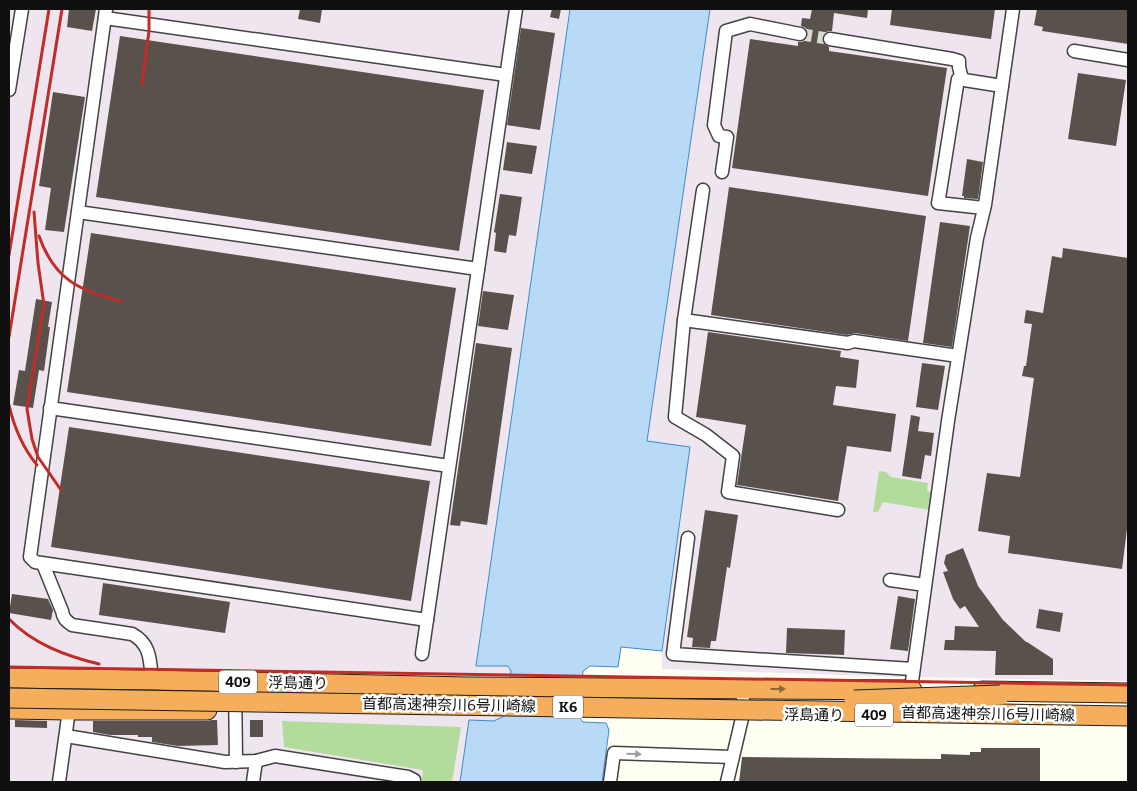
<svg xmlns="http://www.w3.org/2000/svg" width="1137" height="791" font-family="Bitter,'Noto Sans JP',serif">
<rect width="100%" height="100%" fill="#fffef3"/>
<g fill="#eee5ee">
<polygon points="9,9 570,9 476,666 508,666 511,671 504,716 494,721 469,720 460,782 9,782"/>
<polygon points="710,9 1128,9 1128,681 902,677 662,669 662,651 690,447 646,441"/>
</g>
<g fill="#b3db9b">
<polygon points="879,471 886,472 891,477 928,483 927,491 933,492 930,510 883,502 878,512 873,512"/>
<polygon points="282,721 461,727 452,782 422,782 423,770 284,747"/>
</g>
<polygon fill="#b8daf7" stroke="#3e89ce" points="570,9 710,9 647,441 690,447 662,651 621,647 618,667 590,666 583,671 579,717 583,722 606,723 609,730 602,782 460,782 469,720 494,721 504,716 511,671 508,666 476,666"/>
<g fill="#59524c">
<polygon points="69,9 96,9 92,31 67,27"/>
<polygon points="300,9 322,9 320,23 298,19"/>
<polygon points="552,9 561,9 559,19 550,17"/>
<polygon points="812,9 868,9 867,18 834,13 832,31 828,31 824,34 822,38 825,45 829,47 829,51 947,68 928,196 732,168 750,39 798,46 798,42 802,42 806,40 808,35 806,28 801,26 802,18 810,19"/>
<polygon points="892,9 995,9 991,39 890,25"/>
<polygon points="1037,9 1128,9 1128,44 1042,31 1043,27 1034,25"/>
<polygon points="521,28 555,33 540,130 507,125"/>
<polygon points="120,36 484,90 459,251 96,197"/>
<polygon points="1078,73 1126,80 1116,146 1068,139"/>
<polygon points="53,92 85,97 64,232 45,230 51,188 39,186"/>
<polygon points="507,142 537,146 532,174 503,170"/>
<polygon points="967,159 983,162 978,199 964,198 964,196 962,196"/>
<polygon points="729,187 926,216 908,341 855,333 847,335 711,315"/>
<polygon points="500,194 522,197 516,236 509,235 506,253 494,251 496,233 494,232"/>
<polygon points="940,222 970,226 952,347 923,343"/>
<polygon points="91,233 456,288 431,446 67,392"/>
<polygon points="1063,248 1128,258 1128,521 1122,569 1008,553 1010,536 978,531 987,473 1020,477 1034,378 1022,376 1024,366 1026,366 1032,324 1024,323 1026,310 1043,313 1052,256 1062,258"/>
<polygon points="483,291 514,295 508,330 478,326"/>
<polygon points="36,299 52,302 48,327 50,327 44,371 39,370 33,408 13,405 19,370 25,371"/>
<polygon points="708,332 841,351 840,357 859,360 856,388 836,386 833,405 896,414 891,452 847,446 838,501 737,485 746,425 696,417"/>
<polygon points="476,343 512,348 487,525 461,521 460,526 450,525"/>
<polygon points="922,363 945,366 938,410 916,407"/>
<polygon points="911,415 920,417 918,431 934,433 931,456 925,455 921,479 902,476"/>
<polygon points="69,427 430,481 411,601 51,547"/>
<polygon points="705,510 738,515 730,568 727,567 716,641 711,641 710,648 692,647 693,638 687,637"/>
<polygon points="963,548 978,586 1003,620 1026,642 1027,642 1053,659 1053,675 995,675 996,651 944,650 945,640 954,640 955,626 979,627 965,606 960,609 953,599 943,572 948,571 944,563 946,555"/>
<polygon points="103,583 230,602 225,633 99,615"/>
<polygon points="12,594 48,599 53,610 51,620 9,613"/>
<polygon points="898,596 915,599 908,651 890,649"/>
<polygon points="1039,609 1063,613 1060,632 1036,628"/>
<polygon points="787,628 845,630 844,655 786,653"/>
<polygon points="15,720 47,721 47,728 15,727"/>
<polygon points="212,720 217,720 218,745 178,746 152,742 152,737 138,737 138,735 110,735 93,732 93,721 207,721"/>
<rect x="250" y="720" width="13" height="17"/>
<polygon points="981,748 1040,748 1040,782 739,782 742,757 941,759 941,754 970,755 970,752 981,752"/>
</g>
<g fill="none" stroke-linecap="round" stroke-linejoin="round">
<polyline stroke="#dbdad1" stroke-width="12" stroke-dasharray="12 6" stroke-linecap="butt" points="800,34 830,39"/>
<defs>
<g id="minor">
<polyline points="106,9 30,557 35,562 427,620"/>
<polyline points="105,18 506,75"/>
<polyline points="830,39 952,59 959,61 959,67 962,79"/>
<polyline points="1074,51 1128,60"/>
<polyline points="9,90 22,9"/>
<polyline points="722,172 727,137 719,136 714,125 726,31 750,24 800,34"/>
<polyline points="984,208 938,203 939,198 958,79 1002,86"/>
<polyline points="78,212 478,269"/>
<polyline points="684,320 703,190"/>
<polyline points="50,408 449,466"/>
<polyline points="838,510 728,492 733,456 706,435 675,417 684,320 848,343 854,341 958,356"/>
<polyline points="688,538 673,654 913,669"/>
<path d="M43 564 62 611C63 618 66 621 72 625L132 634C151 644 150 661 152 680"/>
<polyline points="890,580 925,585"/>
<polyline points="422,654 516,9"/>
<polyline points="235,682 236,762"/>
<polyline points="910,696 948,421 977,238 985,205 1013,9"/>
<polyline points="66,736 225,762 256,761 275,756 408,777 414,780 414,782"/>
<polyline points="59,782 69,710"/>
<polyline points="253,782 256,761"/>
<polyline points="610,782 614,753 732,757"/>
<polyline points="727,782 743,714 743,689"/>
</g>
<g id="highway">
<polyline points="9,678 152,680 467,687 912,690"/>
<polyline points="982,691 1128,693"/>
<polyline points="9,709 69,710 207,710"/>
</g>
</defs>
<use href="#minor" stroke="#434343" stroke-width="15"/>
<use href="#highway" stroke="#212121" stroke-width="21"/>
<use href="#minor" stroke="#fff" stroke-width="12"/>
<use href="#highway" stroke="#f4ae5c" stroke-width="19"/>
<g stroke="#c22c27" stroke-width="3">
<polyline points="142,84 149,31 149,9"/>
<polyline points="34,212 38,263 44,305 27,409 32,439 38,457 61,490"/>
<path d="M39 236C54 279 79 291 121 301"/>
<polyline points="9,255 49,9"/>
<polyline points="9,337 62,9"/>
<path d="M9 405C14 427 23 448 37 465"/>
<path d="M9 619C33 644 66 656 99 664"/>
<polyline points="9,667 1128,685"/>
</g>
<defs>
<g id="highway-bridge">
<polyline points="9,698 1128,716"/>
<polyline points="854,700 1000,695"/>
</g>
</defs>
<use href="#highway-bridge" stroke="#212121" stroke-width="21" stroke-linecap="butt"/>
<use href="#highway-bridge" stroke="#f4ae5c" stroke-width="19"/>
</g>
<defs><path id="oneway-solid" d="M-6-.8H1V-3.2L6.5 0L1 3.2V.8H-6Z" transform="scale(1.25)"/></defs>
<use fill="#8d673a" href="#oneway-solid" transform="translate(778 689)"/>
<use fill="#9f9f9f" href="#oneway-solid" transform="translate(634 754) rotate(2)"/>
<g text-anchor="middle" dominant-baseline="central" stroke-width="5" stroke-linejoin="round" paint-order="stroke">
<g fill="#fff" stroke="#585858" stroke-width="1">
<rect x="219" y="670.5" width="38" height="23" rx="4"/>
<rect x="553" y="695.5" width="30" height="23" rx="4"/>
<rect x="855" y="703.5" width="38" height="23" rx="4"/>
</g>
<g font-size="14" font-weight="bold" fill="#101010">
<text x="238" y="682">409</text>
<text x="568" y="707">K6</text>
<text x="874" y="715">409</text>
</g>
<g font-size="15" fill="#101010" stroke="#fff">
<text transform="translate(298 683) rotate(1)">浮島通り</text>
<text transform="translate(449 705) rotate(1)">首都高速神奈川6号川崎線</text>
<text transform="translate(988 714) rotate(1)">首都高速神奈川6号川崎線</text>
<text transform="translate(814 715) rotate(1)">浮島通り</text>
</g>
</g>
<rect width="1137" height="791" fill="none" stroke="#101010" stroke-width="20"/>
</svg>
